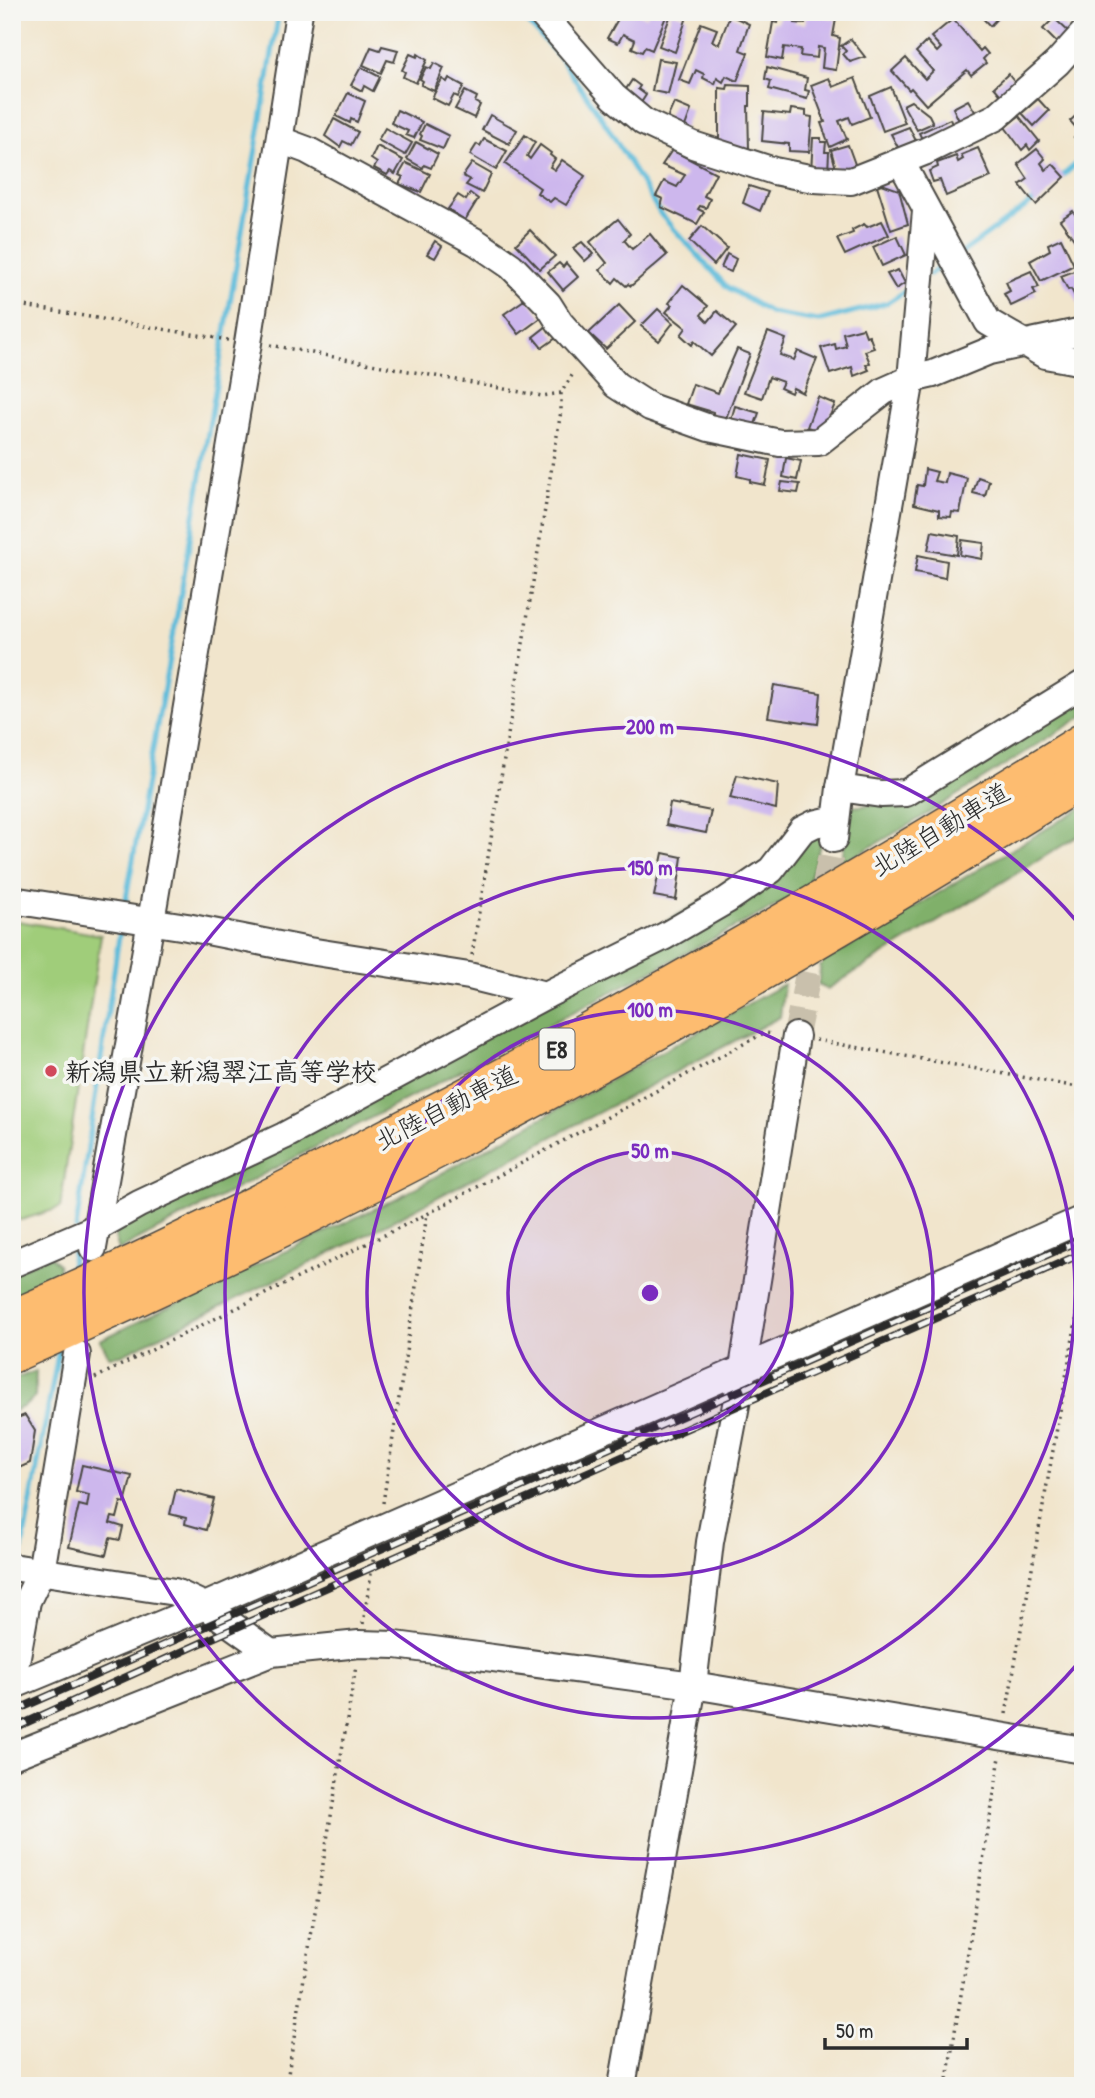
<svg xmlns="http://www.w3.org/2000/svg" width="1095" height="2098" font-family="'Patrick Hand','Klee One',sans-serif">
<rect width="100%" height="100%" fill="#f6f6f2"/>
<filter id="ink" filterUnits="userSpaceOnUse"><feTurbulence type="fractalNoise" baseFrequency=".0143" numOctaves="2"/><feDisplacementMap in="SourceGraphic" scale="14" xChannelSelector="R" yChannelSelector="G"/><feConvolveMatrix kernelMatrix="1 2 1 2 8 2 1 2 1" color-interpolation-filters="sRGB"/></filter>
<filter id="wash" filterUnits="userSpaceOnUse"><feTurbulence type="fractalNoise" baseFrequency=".00686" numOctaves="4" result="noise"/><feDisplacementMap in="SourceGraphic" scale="28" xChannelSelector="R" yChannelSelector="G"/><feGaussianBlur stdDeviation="1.57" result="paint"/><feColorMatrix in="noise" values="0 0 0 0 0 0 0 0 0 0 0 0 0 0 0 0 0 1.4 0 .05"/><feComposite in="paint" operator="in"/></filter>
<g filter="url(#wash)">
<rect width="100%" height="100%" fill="#f1e5cc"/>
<polygon fill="#a0cd7a" stroke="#667c52" stroke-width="2" points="12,920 101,935 60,1208 21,1220 12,1218"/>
<g fill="#80b06a" stroke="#566e4a" stroke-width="2">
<polygon points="1083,691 1083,716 919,819 841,864 851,807 878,804"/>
<polygon points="1083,807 1083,833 827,989 818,985 821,963"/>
<polygon points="815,836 823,836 806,890 119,1250 115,1237 119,1223 287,1140"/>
<polygon points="784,984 780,1017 339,1249 121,1355 109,1356 100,1340 397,1198"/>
<polygon points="50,1256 58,1264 60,1278 12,1298 12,1272"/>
<polygon points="36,1371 35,1397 25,1406 12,1412 12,1380"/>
</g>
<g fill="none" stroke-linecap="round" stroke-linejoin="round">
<g stroke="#5bbbda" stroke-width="5">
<polyline points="518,12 558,55 607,126 661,215 727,287 771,313 818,321 887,303 910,288"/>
<polyline points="1059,179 1083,158"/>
<polyline points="959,255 1039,197"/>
<polyline points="930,274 948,262"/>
<polyline points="124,910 182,587 279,12"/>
<polyline points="76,1228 121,923"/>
<polyline points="69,1280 74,1245"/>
<polyline points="20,1560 59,1349"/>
</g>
</g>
<g id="blocks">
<g fill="#cdb7ed">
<polygon points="622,12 641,12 640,15 646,17 649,12 668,12 652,50 645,47 642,52 632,48 635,40 623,34 618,43 607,38"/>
<polygon points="672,12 687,17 675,52 659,46"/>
<polygon points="780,12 797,13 795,23 805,24 807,12 828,12 827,17 836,19 833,36 840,38 836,70 822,68 824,48 818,47 817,58 800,56 801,49 784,47 782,60 767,57 773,22 778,23"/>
<polygon points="977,12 999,12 1001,14 990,26"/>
<polygon points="730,15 749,24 740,50 748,53 737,81 726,76 723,82 717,78 715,84 703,78 704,74 696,70 690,84 679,80 701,23 717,29 712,41 719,44"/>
<polygon points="1054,18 1070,33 1059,45 1043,29"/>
<polygon points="953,19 980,51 983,48 988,54 983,59 986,63 971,75 967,70 926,105 911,88 909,90 892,71 906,58 925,79 933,71 916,52 927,41 937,52 941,48 931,37"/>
<polygon points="851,39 865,57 850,62 843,54 846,51 841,46"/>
<polygon points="382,46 398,50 394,62 387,60 381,73 363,65 371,47 380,50"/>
<polygon points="410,54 417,57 418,54 427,60 416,83 403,77 405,72 402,70"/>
<polygon points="658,59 676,62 668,94 652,91"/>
<polygon points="434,63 444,68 434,91 421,85 423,81 420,79 426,67 431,69"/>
<polygon points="361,67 380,77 373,91 364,86 362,91 351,85"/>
<polygon points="767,67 807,78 805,90 809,91 807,99 769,89 771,81 765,79"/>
<polygon points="1008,74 1019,88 1005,100 994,87"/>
<polygon points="449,78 464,86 458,97 454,95 448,106 432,98 442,79 447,82"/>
<polygon points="829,78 833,87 855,78 870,117 852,124 849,117 839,121 847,139 830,147 821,123 825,122 811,85"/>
<polygon points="632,80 640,86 638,89 646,95 637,109 621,97"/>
<polygon points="728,85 750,86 750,106 748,106 749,149 735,149 735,144 719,144 719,88 727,89"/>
<polygon points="891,87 905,123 883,131 870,96"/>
<polygon points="465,91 477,97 475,102 480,105 474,118 455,109"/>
<polygon points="348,93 365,101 357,122 351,119 350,123 336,116"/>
<polygon points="1038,99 1049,111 1034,126 1022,113"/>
<polygon points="968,100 979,118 962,127 953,108"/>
<polygon points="911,101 929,115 933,123 917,130 903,105"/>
<polygon points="674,103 691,110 684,129 666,121"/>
<polygon points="791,109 806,111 806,116 812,117 809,152 789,151 789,144 762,141 764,112 790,115"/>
<polygon points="1083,109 1083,146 1074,137 1080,132 1070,121"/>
<polygon points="397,110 422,122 414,138 406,135 408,131 391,123"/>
<polygon points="490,115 517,130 509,144 482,130"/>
<polygon points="1019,116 1039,141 1030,150 1027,145 1022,150 1005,127"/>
<polygon points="334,119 358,132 351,145 343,141 340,147 325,136"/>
<polygon points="950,119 954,130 924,143 919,133"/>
<polygon points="425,124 449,136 443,149 420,140 422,136 420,134"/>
<polygon points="909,127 917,143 900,151 891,134"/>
<polygon points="385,128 412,143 405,155 378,140"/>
<polygon points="525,135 535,142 527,156 530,159 540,145 551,153 550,155 555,159 550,167 555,170 562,160 585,176 566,205 554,198 550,202 537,193 540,188 505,164"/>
<polygon points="813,138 821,138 821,142 826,142 825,152 829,152 828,172 811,171"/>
<polygon points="484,139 507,151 496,170 470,155 477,144 480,146"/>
<polygon points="416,142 438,154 431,168 424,165 423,168 407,159"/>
<polygon points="848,145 856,167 837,172 831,150"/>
<polygon points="377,146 403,160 395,174 390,171 387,175 374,168 377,163 371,159"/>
<polygon points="978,148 991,177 946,196 940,180 933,182 929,171 938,167 937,163 956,156 958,162 963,159 961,155"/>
<polygon points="1037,149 1045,159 1041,163 1046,170 1053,164 1065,177 1036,205 1020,185 1028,179 1018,164"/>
<polygon points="672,150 716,173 704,196 710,199 706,208 700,206 698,209 704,212 697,224 661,207 663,199 656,196 664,181 677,187 685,175 662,165"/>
<polygon points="406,163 430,174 421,192 399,184 403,177 399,175"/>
<polygon points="472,163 491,174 482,193 466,185 470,180 463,176"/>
<polygon points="876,182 899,190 908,224 891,230"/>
<polygon points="749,186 768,192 760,211 743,203"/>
<polygon points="470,193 478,199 465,220 448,209 458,195 466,200"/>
<polygon points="1073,211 1078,219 1083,216 1083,252 1060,220"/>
<polygon points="618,219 630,234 624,240 632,249 650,234 667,255 631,286 628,284 626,286 617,278 613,283 600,270 607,263 590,242"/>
<polygon points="882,221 889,235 845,255 837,239 853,233 852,230 864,224 867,227"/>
<polygon points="702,226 727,248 714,265 689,241"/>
<polygon points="530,230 555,256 540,269 516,244"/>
<polygon points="897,236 906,255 882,266 873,247"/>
<polygon points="1061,238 1074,265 1041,281 1030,261 1050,250 1048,244"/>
<polygon points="435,241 442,246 435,258 427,254"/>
<polygon points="582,242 593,254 585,261 573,248"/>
<polygon points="727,254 736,259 731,272 721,268"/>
<polygon points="559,263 563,267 566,263 578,277 563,290 548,272"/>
<polygon points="1079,269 1083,278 1083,311 1071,289 1068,290 1061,276"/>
<polygon points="898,270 905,283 896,289 887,274"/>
<polygon points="1031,271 1039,287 1033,289 1036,294 1011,306 1004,294 1010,291 1006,282"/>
<polygon points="683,285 708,306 701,315 708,322 717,311 736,327 711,356 694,341 692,345 681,335 686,328 666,312 672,305 669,303"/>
<polygon points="527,298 542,317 519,334 504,314"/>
<polygon points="619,305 635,322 606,349 589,333"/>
<polygon points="658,309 673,323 659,341 641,326"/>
<polygon points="547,326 556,338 542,348 533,337"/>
<polygon points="863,328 866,336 869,335 874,348 865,351 870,363 866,365 869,370 854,376 852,367 830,374 821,348 835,344 836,349 846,346 843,333"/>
<polygon points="768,332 786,339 780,355 794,360 798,351 817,359 803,393 793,388 791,393 780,388 783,382 769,377 762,398 744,392"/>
<polygon points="737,349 750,354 726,418 713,415 713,412 686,404 693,384 718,393"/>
<polygon points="818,397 835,404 823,432 807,427"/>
<polygon points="735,406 759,413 754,427 731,420"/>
<polygon points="741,454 770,460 765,485 750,482 750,479 737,476"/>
<polygon points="786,458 801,461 797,480 783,477"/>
<polygon points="925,469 937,472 934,481 945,483 947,473 967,478 960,513 952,512 951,517 939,516 939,510 914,504 917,485 923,486"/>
<polygon points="978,477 989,481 985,496 973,493"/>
<polygon points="782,482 800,484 798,493 780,491"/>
<polygon points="932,531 959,536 957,555 928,550"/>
<polygon points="962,540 984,543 982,559 960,555"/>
<polygon points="918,555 947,561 945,578 915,572"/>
<polygon points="774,685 821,693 818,724 768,717"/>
<polygon points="737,775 778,784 776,809 730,798"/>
<polygon points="670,803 711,811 706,833 666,825"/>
<polygon points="663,853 682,857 676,900 654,896"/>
<polygon points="25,1415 35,1431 30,1463 12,1471 12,1420"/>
<polygon points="82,1465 132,1476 125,1503 121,1502 117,1518 112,1517 110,1523 123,1527 120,1540 110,1538 106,1555 69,1547 79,1505 87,1507 89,1495 76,1492"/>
<polygon points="176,1489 214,1499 206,1530 185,1524 186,1518 170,1514"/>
</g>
</g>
</g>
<g filter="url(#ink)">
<use href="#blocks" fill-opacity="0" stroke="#494743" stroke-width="2"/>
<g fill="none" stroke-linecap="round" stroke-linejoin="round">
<polyline stroke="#c9c0ac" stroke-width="26" stroke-dasharray="26 13" stroke-linecap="butt" points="796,1036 834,839"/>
<defs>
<g id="minor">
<polyline points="540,12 614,97 644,122 693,145 774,171 814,179 851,181 924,152 996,117 1057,63 1083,34"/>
<polyline points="280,140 307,150 476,242 511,266 548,304 560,323 616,385 650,407 709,428 780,443 819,442 884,391 911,379 933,374 989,351 1083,331"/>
<polyline points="901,162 988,322 1045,355 1083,362"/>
<polyline points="840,788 881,794 906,793 1083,684"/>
<polyline points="834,839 840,788 911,379 926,211"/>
<polyline points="12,900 187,927 309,951 469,976 546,995"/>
<polyline points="93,1248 151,921 248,343 299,12"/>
<polyline points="12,1264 98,1227 139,1204 284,1136 546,995 665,936 727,900 771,870 802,830 814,824 836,819"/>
<polyline points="12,1567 175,1592 205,1606 271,1653"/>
<polyline points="12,1684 27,1601 41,1572 77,1354"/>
<polyline points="12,1686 205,1606 1083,1219"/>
<polyline points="12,1756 271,1653 359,1644 396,1645 693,1685 1083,1750"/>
<polyline points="622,2086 693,1685 710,1542 743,1368 796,1036"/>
</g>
<g id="highway">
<path d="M12 1319C143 1262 271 1198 398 1132 632 1012 860 881 1083 742"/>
<path d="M12 1354C383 1190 740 994 1083 778"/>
</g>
</defs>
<use href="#minor" stroke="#494743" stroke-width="30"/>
<use href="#highway" stroke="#494743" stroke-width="40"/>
<g stroke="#494743" stroke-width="3.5" stroke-dasharray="2 5" stroke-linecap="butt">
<polyline points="12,304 228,340"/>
<polyline points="270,345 542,396 561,393"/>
<polyline points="472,955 561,411 561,393 574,372"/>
<polyline points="816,1040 1083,1088"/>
<polyline points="95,1378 427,1214 764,1033 774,1034"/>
<polyline points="383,1503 427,1214"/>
<polyline points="363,1624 374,1555"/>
<polyline points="1006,1714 1083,1282"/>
<polyline points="286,2086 356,1666"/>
<polyline points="946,2086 1000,1757"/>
</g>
<use href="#minor" stroke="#fff" stroke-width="26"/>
<use href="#highway" stroke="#fdbc70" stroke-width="37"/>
<defs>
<g id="rail">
<polyline points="12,1712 1083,1239"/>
<polyline points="12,1729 210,1639 1083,1253"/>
</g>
</defs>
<use href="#rail" stroke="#2b2b2b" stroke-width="8"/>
<use href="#rail" stroke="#f6f6f2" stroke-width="5" stroke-dasharray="16" stroke-linecap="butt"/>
</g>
</g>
<circle cx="650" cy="1293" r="142" fill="#7b2cbf" fill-opacity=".12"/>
<g fill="none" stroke="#7b2cbf" stroke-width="3.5">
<circle cx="650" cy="1293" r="142"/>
<circle cx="650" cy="1293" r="283"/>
<circle cx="650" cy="1293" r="425"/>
<path d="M1080 1661A566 566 0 1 1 1080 925"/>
</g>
<circle fill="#d1495b" stroke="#f6f6f2" stroke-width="2.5" cx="51" cy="1071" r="7"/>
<g text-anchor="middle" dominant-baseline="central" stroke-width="7" stroke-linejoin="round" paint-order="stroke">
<rect fill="#f6f6f2" stroke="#686867" stroke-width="2" x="539.5" y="1028.5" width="35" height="41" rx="5"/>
<g font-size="24" font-weight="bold" fill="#2b2b2b">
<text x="557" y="1049">E8</text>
</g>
<g font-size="26" fill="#2b2b2b" stroke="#f6f6f2">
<text transform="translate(940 829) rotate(-31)">北陸自動車道</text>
<text transform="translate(446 1107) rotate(-27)">北陸自動車道</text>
</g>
<g font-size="26" font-weight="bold" fill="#2b2b2b" stroke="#f6f6f2" text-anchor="start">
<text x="65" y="1071">新潟県立新潟翠江高等学校</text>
</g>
</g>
<circle cx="650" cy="1293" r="10" fill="#7b2cbf" stroke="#f6f6f2" stroke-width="3.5"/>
<g font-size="21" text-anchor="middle" font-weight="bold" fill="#7b2cbf" stroke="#f6f6f2" stroke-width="7" stroke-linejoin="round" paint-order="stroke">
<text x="650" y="734">200 m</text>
<text x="650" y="875">150 m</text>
<text x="650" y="1017">100 m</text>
<text x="650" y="1158">50 m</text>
</g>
<rect width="1095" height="2098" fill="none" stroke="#f6f6f2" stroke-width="42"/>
<path d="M825 2038v10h142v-10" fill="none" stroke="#2b2b2b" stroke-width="3.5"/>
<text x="836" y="2038" font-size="21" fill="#2b2b2b" stroke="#f6f6f2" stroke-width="5" paint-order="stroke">50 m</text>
</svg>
